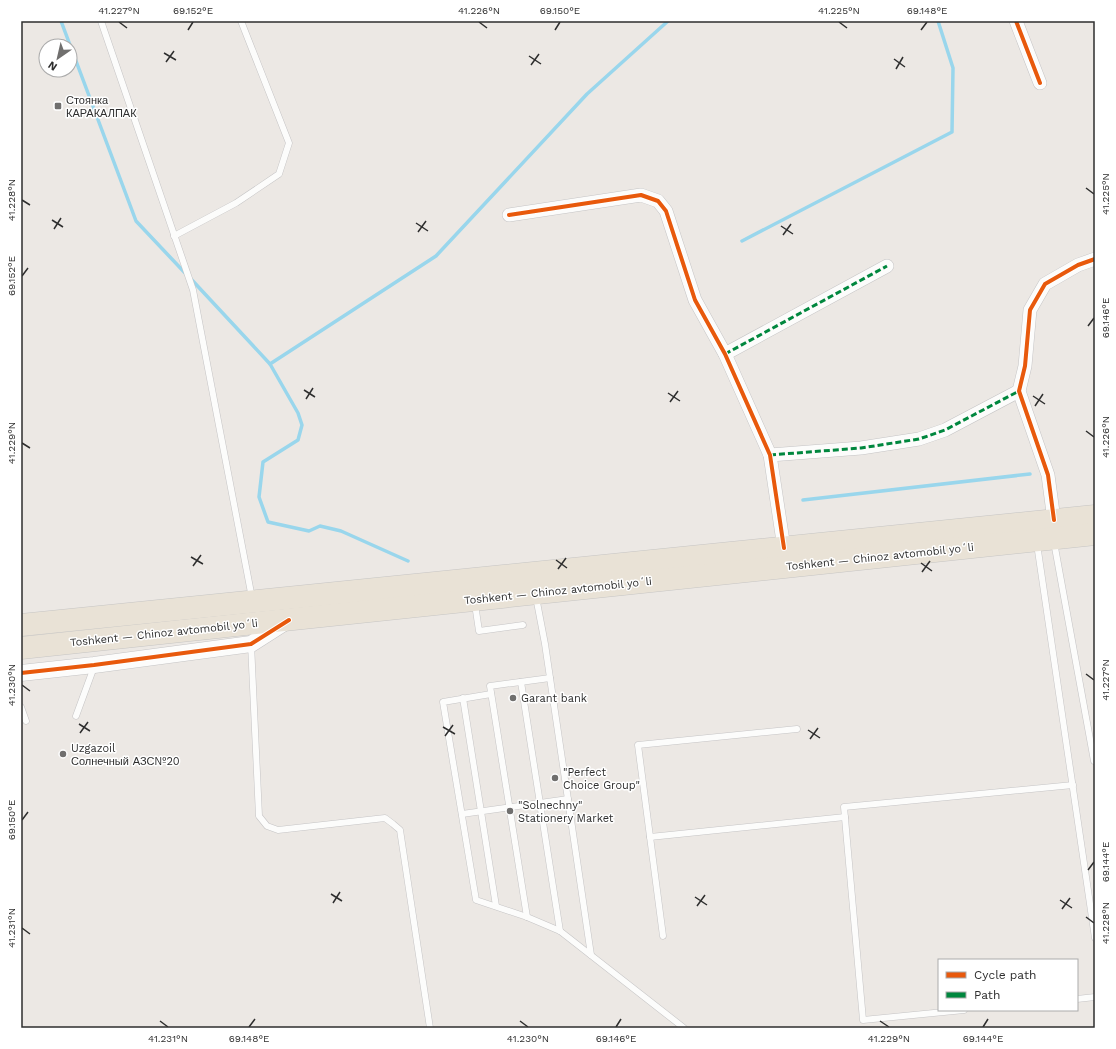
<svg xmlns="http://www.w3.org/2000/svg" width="1116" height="1049" font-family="'Work Sans',sans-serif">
<rect width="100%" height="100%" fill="#ece8e4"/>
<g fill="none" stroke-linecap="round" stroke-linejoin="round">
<g stroke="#99d6ec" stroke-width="3.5">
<polyline points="61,21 136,221 186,274"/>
<polyline points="742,241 952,132 953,68 938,21"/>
<polyline points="191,279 270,364 298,413 302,425 298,440 263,462 259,497 268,522 309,531 320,526 341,531 408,561"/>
<polyline points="270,364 436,256 587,94 668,21"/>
<polyline points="803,500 1030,474"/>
</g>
<defs>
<g id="service">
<polyline points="101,21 193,290 252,598"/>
<polyline points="174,236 236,203 279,174 289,143 241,21"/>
<polyline points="1054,542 1094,761"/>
<polyline points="1037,544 1095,938"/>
<polyline points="536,597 545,644 591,955"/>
<polyline points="475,604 479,631 523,625"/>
<polyline points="251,644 259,816 267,826 278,830 385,818 393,824 400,830 430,1028"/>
<polyline points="521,682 560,931"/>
<polyline points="491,694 443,702 476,900 527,917 560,931 684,1028"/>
<polyline points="463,698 496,906"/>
<polyline points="21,707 26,721"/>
<polyline points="76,716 94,667"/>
<polyline points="462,814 568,799"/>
<polyline points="650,837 845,817"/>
<polyline points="527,917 490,686 550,678"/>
<polyline points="663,936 638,745 797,729"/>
<polyline points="1077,999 1095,997"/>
<polyline points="964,1010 863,1020 844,807 1073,785"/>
</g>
<g id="minor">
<polyline points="1016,21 1040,83"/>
<polyline points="509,215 641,195 658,201 666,211 695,300 725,354 770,455 784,548"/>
<polyline points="725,354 887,266"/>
<polyline points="770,455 861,448 919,439 945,430 1019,391"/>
<polyline points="1054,520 1048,475 1019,391 1025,366 1030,310 1045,284 1078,265 1095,259"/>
</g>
<polyline id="tertiary" points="21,673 94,665 251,644 287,621"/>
<g id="trunk">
<polyline points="21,625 1095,516"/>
<polyline points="21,648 1095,534"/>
</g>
</defs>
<use href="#service" stroke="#c5c4c5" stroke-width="7"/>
<use href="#minor" stroke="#c5c4c5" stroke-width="14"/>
<use href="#tertiary" stroke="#c5c4c5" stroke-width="17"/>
<use href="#trunk" stroke="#c6c5c4" stroke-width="23"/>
<use href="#service" stroke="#fcfcfb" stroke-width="6"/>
<use href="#minor" stroke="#fcfcfb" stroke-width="13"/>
<use href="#tertiary" stroke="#fcfcfb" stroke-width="16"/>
<use href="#trunk" stroke="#e9e2d6" stroke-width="22"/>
<g stroke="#00873e" stroke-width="3" stroke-dasharray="6 3" stroke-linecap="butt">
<polyline points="725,354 887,266"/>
<polyline points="770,455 861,448 919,439 945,430 1019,391"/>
</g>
<defs>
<g id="cycleway">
<polyline points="1016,21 1040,83"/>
<polyline points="509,215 641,195 658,201 666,211 695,300 725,354 770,455 784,548"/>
<polyline points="1054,520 1048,475 1019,391 1025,366 1030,310 1045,284 1078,265 1095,259"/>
<polyline points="21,673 94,665 251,644 289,620"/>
</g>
</defs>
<use href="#cycleway" stroke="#fff" stroke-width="6"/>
<use href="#cycleway" stroke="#e8590c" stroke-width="4"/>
</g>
<path fill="none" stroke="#2e2e2e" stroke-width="1.5" d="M119 22 127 28M479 22 487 28M839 22 847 28M188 30 193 22M555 30 560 22M921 30 927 22M164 53 176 60M529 56 541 64M894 59 905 67M166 62 174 51M531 65 539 54M896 69 903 57M1086 188 1094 194M22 200 30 205M52 220 63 227M416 223 428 231M781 226 793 234M54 229 61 218M418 232 426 221M783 235 791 224M22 276 28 268M1088 326 1094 318M304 390 315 397M668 393 680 401M1033 396 1045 404M306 399 313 388M670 402 678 391M1035 406 1043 394M1086 431 1094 437M22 443 30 448M191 557 203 564M556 560 567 568M921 563 932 571M193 566 201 555M558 569 566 558M922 572 930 561M1086 674 1094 680M22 685 30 691M79 724 90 731M443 727 455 734M808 730 820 738M80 733 88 722M445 736 453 725M810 739 818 728M22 820 28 812M1088 870 1094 862M331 894 342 901M695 897 707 905M1060 900 1072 908M333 903 340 892M697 906 705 895M1062 909 1070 898M1086 917 1094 923M22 928 30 934M160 1021 168 1027M520 1021 528 1027M880 1021 889 1027M249 1027 255 1019M616 1027 621 1019M983 1027 988 1019"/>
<g fill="#706f6e" stroke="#fff" stroke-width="1.5">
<rect x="54" y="102" width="8" height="8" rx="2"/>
<circle cx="513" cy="698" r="4"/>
<circle cx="63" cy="754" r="4"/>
<circle cx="555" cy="778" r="4"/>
<circle cx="510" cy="811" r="4"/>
</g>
<g text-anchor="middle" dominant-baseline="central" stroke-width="3" stroke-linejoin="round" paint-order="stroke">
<g font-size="11" fill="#2e2e2e" stroke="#fff" text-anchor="start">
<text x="66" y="100">Стоянка<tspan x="66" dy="13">КАРАКАЛПАК</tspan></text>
<text x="521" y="698">Garant bank</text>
<text x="71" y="748">Uzgazoil<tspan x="71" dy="13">Солнечный АЗС№20</tspan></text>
<text x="563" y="772">"Perfect<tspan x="563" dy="13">Choice Group"</tspan></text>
<text x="518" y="805">"Solnechny"<tspan x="518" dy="13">Stationery Market</tspan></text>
</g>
<g font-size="11" fill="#2e2e2e" stroke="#fff">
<text transform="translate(880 557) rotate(-6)">Toshkent — Chinoz avtomobil yoʻli</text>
<text transform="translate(558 591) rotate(-6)">Toshkent — Chinoz avtomobil yoʻli</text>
<text transform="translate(164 633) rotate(-6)">Toshkent — Chinoz avtomobil yoʻli</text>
</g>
</g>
<rect width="1116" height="1049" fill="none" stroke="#ffffff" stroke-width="44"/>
<rect x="938" y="959" width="140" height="52" fill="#ffffff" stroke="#ababab"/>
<rect x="946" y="972" width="20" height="6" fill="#e8590c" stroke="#ababab"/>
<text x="974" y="979" font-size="12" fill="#2e2e2e">Cycle path</text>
<rect x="946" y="992" width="20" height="6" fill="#00873e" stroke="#ababab"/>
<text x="974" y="999" font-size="12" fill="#2e2e2e">Path</text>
<g transform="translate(58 58) rotate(214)"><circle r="19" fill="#ffffff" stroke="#ababab"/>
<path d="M0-3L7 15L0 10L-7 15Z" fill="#706f6e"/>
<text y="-6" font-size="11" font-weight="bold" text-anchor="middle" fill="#2e2e2e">N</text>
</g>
<rect x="22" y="22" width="1072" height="1005" fill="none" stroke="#2e2e2e" stroke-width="1.5"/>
<g font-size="10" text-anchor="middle" fill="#2e2e2e">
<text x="119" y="14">41.227°N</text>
<text x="193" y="14">69.152°E</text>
<text x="479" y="14">41.226°N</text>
<text x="560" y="14">69.150°E</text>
<text x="839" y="14">41.225°N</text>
<text x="927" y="14">69.148°E</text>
<text transform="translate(1105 194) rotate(-90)" y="4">41.225°N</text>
<text transform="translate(11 200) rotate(-90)" y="4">41.228°N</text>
<text transform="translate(11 276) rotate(-90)" y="4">69.152°E</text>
<text transform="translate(1105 318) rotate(-90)" y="4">69.146°E</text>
<text transform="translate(1105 437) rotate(-90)" y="4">41.226°N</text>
<text transform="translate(11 443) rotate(-90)" y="4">41.229°N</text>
<text transform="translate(1105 680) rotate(-90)" y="4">41.227°N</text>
<text transform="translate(11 685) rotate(-90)" y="4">41.230°N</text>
<text transform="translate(11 820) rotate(-90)" y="4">69.150°E</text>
<text transform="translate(1105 862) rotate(-90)" y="4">69.144°E</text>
<text transform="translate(1105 923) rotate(-90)" y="4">41.228°N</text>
<text transform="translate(11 928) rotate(-90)" y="4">41.231°N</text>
<text x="168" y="1042">41.231°N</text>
<text x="249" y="1042">69.148°E</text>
<text x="528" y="1042">41.230°N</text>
<text x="616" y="1042">69.146°E</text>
<text x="889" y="1042">41.229°N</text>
<text x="983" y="1042">69.144°E</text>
</g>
</svg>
